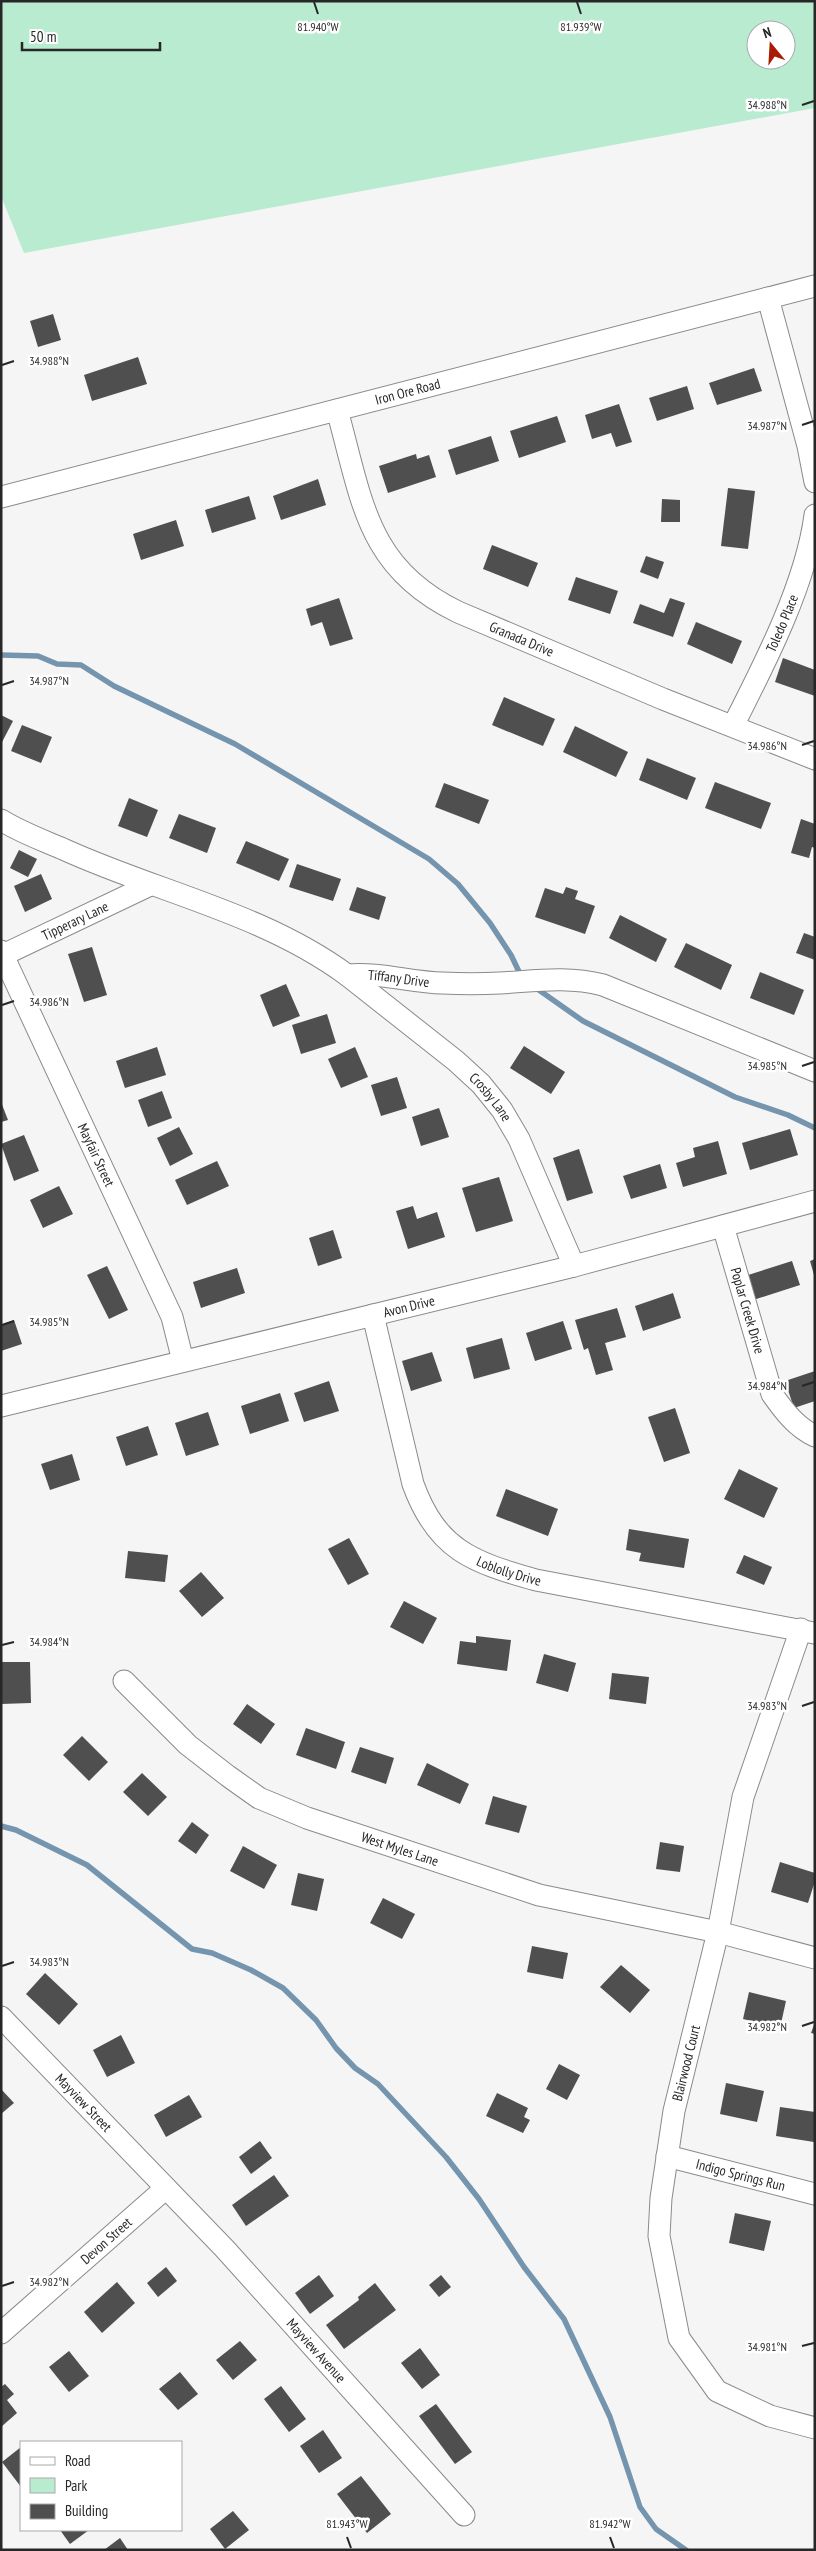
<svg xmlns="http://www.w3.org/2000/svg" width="816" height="2551" font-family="'PT Sans Narrow',sans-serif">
<rect width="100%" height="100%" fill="#f5f5f6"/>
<path fill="#b8ebcf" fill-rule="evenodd" d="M1 1H815V108L24 253 1 196ZM756 30H786V60H756Z"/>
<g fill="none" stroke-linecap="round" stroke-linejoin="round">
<g stroke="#7595ae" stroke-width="5.5">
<polyline points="1,655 38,656 57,664 81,665 114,686 235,744 429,859 458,884 490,923 511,955 522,978"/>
<polyline points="536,988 583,1021 735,1097 788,1115 815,1128"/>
<polyline points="1,1826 16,1830 87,1865 192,1949 212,1953 251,1970 283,1988 316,2020 336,2048 355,2068 378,2084 446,2157 479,2199 524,2267 564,2319 610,2417 640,2507 656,2529 686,2550"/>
</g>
</g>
<g fill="#4f4f50">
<polygon points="53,314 61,340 38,347 30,321"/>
<polygon points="138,357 147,384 92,401 84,375"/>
<polygon points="754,368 762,391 717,405 709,383"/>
<polygon points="687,386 694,409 657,421 649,398"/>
<polygon points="619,404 632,442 616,447 611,433 592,439 585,415"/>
<polygon points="557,416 566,442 519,458 510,431"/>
<polygon points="491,436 499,461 456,475 448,450"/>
<polygon points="416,454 417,459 429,455 436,477 388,493 379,466"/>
<polygon points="318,479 326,505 281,520 273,496"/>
<polygon points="728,488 755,491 748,549 721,546"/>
<polygon points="249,496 256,519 212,533 205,510"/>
<polygon points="662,499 680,500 680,522 661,522"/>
<polygon points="176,520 184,546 141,560 133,534"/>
<polygon points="492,545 538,563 528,587 483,569"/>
<polygon points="646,556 664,562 658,579 640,572"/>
<polygon points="576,577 618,591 610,614 568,600"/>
<polygon points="339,598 353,639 330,646 322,622 311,626 306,609"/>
<polygon points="670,598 685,603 673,637 633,623 640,604 664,613"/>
<polygon points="696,622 742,641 732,664 687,644"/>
<polygon points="783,658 815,670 815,696 775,682"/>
<polygon points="504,697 555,719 543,746 492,725"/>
<polygon points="1,715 13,721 1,744"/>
<polygon points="22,725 52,737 41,763 11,751"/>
<polygon points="575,726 628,752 616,777 563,752"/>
<polygon points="647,758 696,778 687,800 639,780"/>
<polygon points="715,782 771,803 761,829 705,808"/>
<polygon points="444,783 489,800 479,824 435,807"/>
<polygon points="129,798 158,810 147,837 118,826"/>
<polygon points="179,814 216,828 207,853 169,838"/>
<polygon points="801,819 815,824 815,848 812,847 809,858 791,853"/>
<polygon points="246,841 289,859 279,881 236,863"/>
<polygon points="19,850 37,859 28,877 10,868"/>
<polygon points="297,864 341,879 333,901 289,887"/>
<polygon points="41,874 52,899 25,912 14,886"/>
<polygon points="357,887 386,897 379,920 349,910"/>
<polygon points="566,887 578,891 575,899 595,906 585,934 535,917 545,888 563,894"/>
<polygon points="620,915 667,939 656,962 609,938"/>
<polygon points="804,933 815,937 815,960 796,953"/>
<polygon points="686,943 732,965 721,990 674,967"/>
<polygon points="92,947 107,995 84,1002 68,954"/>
<polygon points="760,972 804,990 794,1015 750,998"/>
<polygon points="286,984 300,1016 273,1027 260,995"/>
<polygon points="327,1014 336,1043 301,1054 292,1025"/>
<polygon points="524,1046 565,1072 551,1094 510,1068"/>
<polygon points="157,1047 166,1075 125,1088 116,1061"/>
<polygon points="355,1047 368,1077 341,1088 328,1059"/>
<polygon points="397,1077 407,1108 381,1116 371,1085"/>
<polygon points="162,1091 172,1118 148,1127 138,1100"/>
<polygon points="1,1102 8,1120 1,1122"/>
<polygon points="439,1108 449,1137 421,1146 412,1117"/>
<polygon points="179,1127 193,1154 170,1166 157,1138"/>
<polygon points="790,1129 798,1155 750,1170 742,1143"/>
<polygon points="24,1135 39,1171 14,1181 1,1144"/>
<polygon points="718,1141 727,1174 683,1187 676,1163 695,1157 693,1148"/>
<polygon points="579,1149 593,1193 567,1201 553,1158"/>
<polygon points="217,1161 229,1186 187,1205 175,1180"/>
<polygon points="660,1164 667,1188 631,1199 623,1176"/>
<polygon points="499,1177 513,1221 476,1232 462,1188"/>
<polygon points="59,1186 73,1214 43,1228 30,1200"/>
<polygon points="413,1206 417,1219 437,1212 445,1237 408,1249 396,1211"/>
<polygon points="333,1230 342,1258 318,1266 309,1238"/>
<polygon points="815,1259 815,1275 814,1275 810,1261"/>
<polygon points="792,1261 800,1285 750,1301 742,1277"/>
<polygon points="107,1266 128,1310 109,1319 87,1275"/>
<polygon points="237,1268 245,1293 201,1308 193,1282"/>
<polygon points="673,1293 681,1318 643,1331 635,1306"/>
<polygon points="617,1308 626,1337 605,1343 613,1370 596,1375 588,1348 584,1350 575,1320"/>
<polygon points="14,1320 22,1344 1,1351 1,1325"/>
<polygon points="563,1321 572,1349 535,1361 526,1333"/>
<polygon points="502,1338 510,1369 474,1379 466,1348"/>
<polygon points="432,1352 442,1381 411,1391 402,1361"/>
<polygon points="815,1371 815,1401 794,1408 785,1381"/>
<polygon points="329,1381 339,1411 304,1422 294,1393"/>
<polygon points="280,1393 289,1421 250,1434 241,1406"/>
<polygon points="675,1408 690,1453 664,1462 648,1417"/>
<polygon points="208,1412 219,1445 186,1456 175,1423"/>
<polygon points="148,1426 158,1455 126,1466 116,1437"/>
<polygon points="72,1454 80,1480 50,1490 41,1464"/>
<polygon points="739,1469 778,1488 764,1518 724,1499"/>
<polygon points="506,1489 558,1509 548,1536 496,1516"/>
<polygon points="629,1529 689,1539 684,1568 639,1561 641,1553 626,1550"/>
<polygon points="349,1538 369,1574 348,1585 328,1549"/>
<polygon points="128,1551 168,1555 165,1582 125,1578"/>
<polygon points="744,1555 772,1567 764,1585 736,1573"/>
<polygon points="201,1572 224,1598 202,1617 179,1591"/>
<polygon points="404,1601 437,1618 423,1644 390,1627"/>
<polygon points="476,1636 511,1640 507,1671 457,1664 460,1641 476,1643"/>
<polygon points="544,1654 576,1663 568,1692 536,1683"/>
<polygon points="1,1662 30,1662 31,1703 1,1704"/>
<polygon points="612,1673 649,1677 646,1704 609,1699"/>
<polygon points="247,1704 275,1724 261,1744 233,1724"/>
<polygon points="306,1728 345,1742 336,1769 296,1755"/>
<polygon points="82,1736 108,1762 89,1781 63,1755"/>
<polygon points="360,1747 394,1758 386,1784 351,1772"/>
<polygon points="427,1763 469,1784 460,1804 417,1785"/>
<polygon points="142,1773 167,1797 148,1816 123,1792"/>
<polygon points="493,1796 527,1806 519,1833 485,1824"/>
<polygon points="192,1822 209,1835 196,1854 178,1841"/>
<polygon points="660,1842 684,1846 680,1872 656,1869"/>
<polygon points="243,1846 277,1865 264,1889 230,1871"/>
<polygon points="780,1862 815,1873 815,1881 808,1903 771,1892"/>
<polygon points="298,1873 324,1879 317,1911 291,1905"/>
<polygon points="383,1898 415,1914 402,1939 370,1923"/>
<polygon points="532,1946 568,1953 563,1979 527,1972"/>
<polygon points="621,1965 650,1990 630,2013 600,1987"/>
<polygon points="45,1973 78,2004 59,2025 26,1994"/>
<polygon points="749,1992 786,2001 780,2028 743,2019"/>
<polygon points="815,2022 815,2034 811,2033"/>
<polygon points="121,2035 135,2063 107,2077 93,2050"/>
<polygon points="559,2064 580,2075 567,2100 546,2089"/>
<polygon points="726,2083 764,2091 757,2122 720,2114"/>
<polygon points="1,2089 14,2103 1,2114"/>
<polygon points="497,2093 528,2108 524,2117 530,2120 523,2133 486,2116"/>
<polygon points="189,2095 202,2117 166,2137 154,2115"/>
<polygon points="780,2107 815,2112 814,2142 776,2136"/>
<polygon points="260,2141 272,2158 251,2174 239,2157"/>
<polygon points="274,2175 289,2196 246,2226 232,2205"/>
<polygon points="735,2213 771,2221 764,2251 729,2243"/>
<polygon points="166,2267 177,2281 158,2297 147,2283"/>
<polygon points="319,2275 334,2296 310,2314 295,2293"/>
<polygon points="441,2275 451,2287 439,2297 429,2285"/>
<polygon points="117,2282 135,2303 102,2333 84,2312"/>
<polygon points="375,2283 396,2310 344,2349 326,2325 359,2300 358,2297"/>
<polygon points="240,2341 257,2360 233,2380 216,2360"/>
<polygon points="420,2348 440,2375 422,2389 401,2363"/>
<polygon points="69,2351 89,2376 69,2392 49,2367"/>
<polygon points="180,2372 198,2394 178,2410 159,2389"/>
<polygon points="5,2384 14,2394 7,2400 17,2413 1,2427 1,2387"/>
<polygon points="281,2386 306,2419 289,2432 264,2399"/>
<polygon points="436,2404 472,2452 455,2464 419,2416"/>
<polygon points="323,2430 342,2458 319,2473 300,2446"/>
<polygon points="21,2447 21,2487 2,2462"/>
<polygon points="361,2476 391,2514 367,2533 337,2494"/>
<polygon points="233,2511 249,2530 225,2549 210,2529"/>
<polygon points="60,2530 89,2530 70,2544"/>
<polygon points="120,2538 128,2550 104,2550"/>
</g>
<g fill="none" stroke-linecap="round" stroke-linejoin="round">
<defs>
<g id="minor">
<polyline points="768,298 808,446 815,482"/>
<path id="s1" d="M337 410C362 499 366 568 458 612L663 699 815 759"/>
<path id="s2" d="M1 497 815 286"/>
<path id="s3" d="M733 726C764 665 806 584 815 515"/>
<path id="s4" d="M1 820C20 832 42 840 63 849 157 892 263 913 347 975 378 972 411 982 442 983 462 984 481 984 500 983 536 981 567 976 603 985L815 1071"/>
<path id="s5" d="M1 951 172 1317 183 1361"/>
<path id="s6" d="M1 956 150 885"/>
<path id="s7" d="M347 975 456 1061 481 1084 502 1110 519 1139 574 1266"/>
<path id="s8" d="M723 1226 772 1394C784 1411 796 1427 815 1436"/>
<path id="s9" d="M373 1315 413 1484C437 1550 472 1562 536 1580L814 1633"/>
<path id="s10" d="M1 1406 574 1266 815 1201"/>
<polyline points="801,1629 743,1797 718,1932 674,2111 661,2198 659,2236 679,2338 717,2391 770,2416 815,2428"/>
<path id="s11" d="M124 1681 188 1745 228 1776 259 1798 307 1818 539 1895 718 1932 815 1958"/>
<path id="s12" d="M1 2017 225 2249 464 2515"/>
<path id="s13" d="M667 2156 815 2194"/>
<path id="s14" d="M1 2333 166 2188"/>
</g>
</defs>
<use href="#minor" stroke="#8a8a8b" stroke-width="23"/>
<use href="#minor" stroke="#fff" stroke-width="21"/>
</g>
<path fill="none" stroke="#272728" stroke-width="2" d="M314 2 318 14M577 2 581 14M802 105 814 101M2 365 14 361M802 425 814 421M2 685 14 681M802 745 814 741M2 1005 14 1001M802 1066 814 1062M2 1325 14 1321M802 1386 814 1382M2 1645 14 1642M802 1706 814 1702M2 1966 14 1962M802 2026 814 2022M2 2286 14 2282M802 2346 814 2343M347 2537 351 2548M610 2537 614 2548"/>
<g text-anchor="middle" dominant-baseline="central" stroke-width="5" stroke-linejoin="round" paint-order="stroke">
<g font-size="14" fill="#272728" stroke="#fff">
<text stroke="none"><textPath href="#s2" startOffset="420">Iron Ore Road</textPath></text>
<text stroke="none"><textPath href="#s3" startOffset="114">Toledo Place</textPath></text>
<text stroke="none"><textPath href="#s1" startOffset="315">Granada Drive</textPath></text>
<text stroke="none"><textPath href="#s6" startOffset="82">Tipperary Lane</textPath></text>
<text stroke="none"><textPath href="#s4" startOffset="432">Tiffany Drive</textPath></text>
<text stroke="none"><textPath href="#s7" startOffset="189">Crosby Lane</textPath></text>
<text stroke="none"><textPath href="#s5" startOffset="225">Mayfair Street</textPath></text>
<text stroke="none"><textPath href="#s10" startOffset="420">Avon Drive</textPath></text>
<text stroke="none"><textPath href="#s8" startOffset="88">Poplar Creek Drive</textPath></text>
<text stroke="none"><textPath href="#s9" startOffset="310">Loblolly Drive</textPath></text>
<text stroke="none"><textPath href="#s11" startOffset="329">West Myles Lane</textPath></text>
<text transform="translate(686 2063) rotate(-76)">Blairwood Court</text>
<text stroke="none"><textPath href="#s12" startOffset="119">Mayview Street</textPath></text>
<text stroke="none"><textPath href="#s13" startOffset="76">Indigo Springs Run</textPath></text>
<text stroke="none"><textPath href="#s14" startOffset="140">Devon Street</textPath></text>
<text stroke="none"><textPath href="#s12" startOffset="459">Mayview Avenue</textPath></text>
</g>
</g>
<g font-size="12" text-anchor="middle" fill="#272728" stroke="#fff" stroke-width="5" stroke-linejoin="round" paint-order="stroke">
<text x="318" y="31">81.940°W</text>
<text x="581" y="31">81.939°W</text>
<text x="767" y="109">34.988°N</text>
<text x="49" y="365">34.988°N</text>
<text x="767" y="430">34.987°N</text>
<text x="49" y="685">34.987°N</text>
<text x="767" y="750">34.986°N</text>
<text x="49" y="1006">34.986°N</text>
<text x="767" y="1070">34.985°N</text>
<text x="49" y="1326">34.985°N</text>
<text x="767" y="1390">34.984°N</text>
<text x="49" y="1646">34.984°N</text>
<text x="767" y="1710">34.983°N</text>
<text x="49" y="1966">34.983°N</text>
<text x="767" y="2031">34.982°N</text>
<text x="49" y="2286">34.982°N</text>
<text x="767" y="2351">34.981°N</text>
<text x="347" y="2528">81.943°W</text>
<text x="610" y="2528">81.942°W</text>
</g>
<rect width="816" height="2551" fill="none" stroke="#272728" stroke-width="5"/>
<rect x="20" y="2441" width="162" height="90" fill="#ffffff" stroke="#a9a9a9"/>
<rect x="30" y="2457" width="25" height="8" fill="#ffffff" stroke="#a9a9a9"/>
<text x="65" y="2466" font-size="15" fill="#272728">Road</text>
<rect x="30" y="2478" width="25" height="15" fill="#b8ebcf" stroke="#a9a9a9"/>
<text x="65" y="2491" font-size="15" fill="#272728">Park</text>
<rect x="30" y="2504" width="25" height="15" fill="#4f4f50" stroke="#a9a9a9"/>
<text x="65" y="2516" font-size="15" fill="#272728">Building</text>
<g transform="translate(771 45) rotate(342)"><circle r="24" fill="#ffffff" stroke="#a9a9a9"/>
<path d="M0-4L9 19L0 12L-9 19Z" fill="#aa1b04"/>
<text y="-8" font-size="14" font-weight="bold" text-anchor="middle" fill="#272728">N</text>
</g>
<path d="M22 42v8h138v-8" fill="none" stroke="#272728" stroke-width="2.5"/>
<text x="30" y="42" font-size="15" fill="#272728" stroke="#ffffff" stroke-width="4" paint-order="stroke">50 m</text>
</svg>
